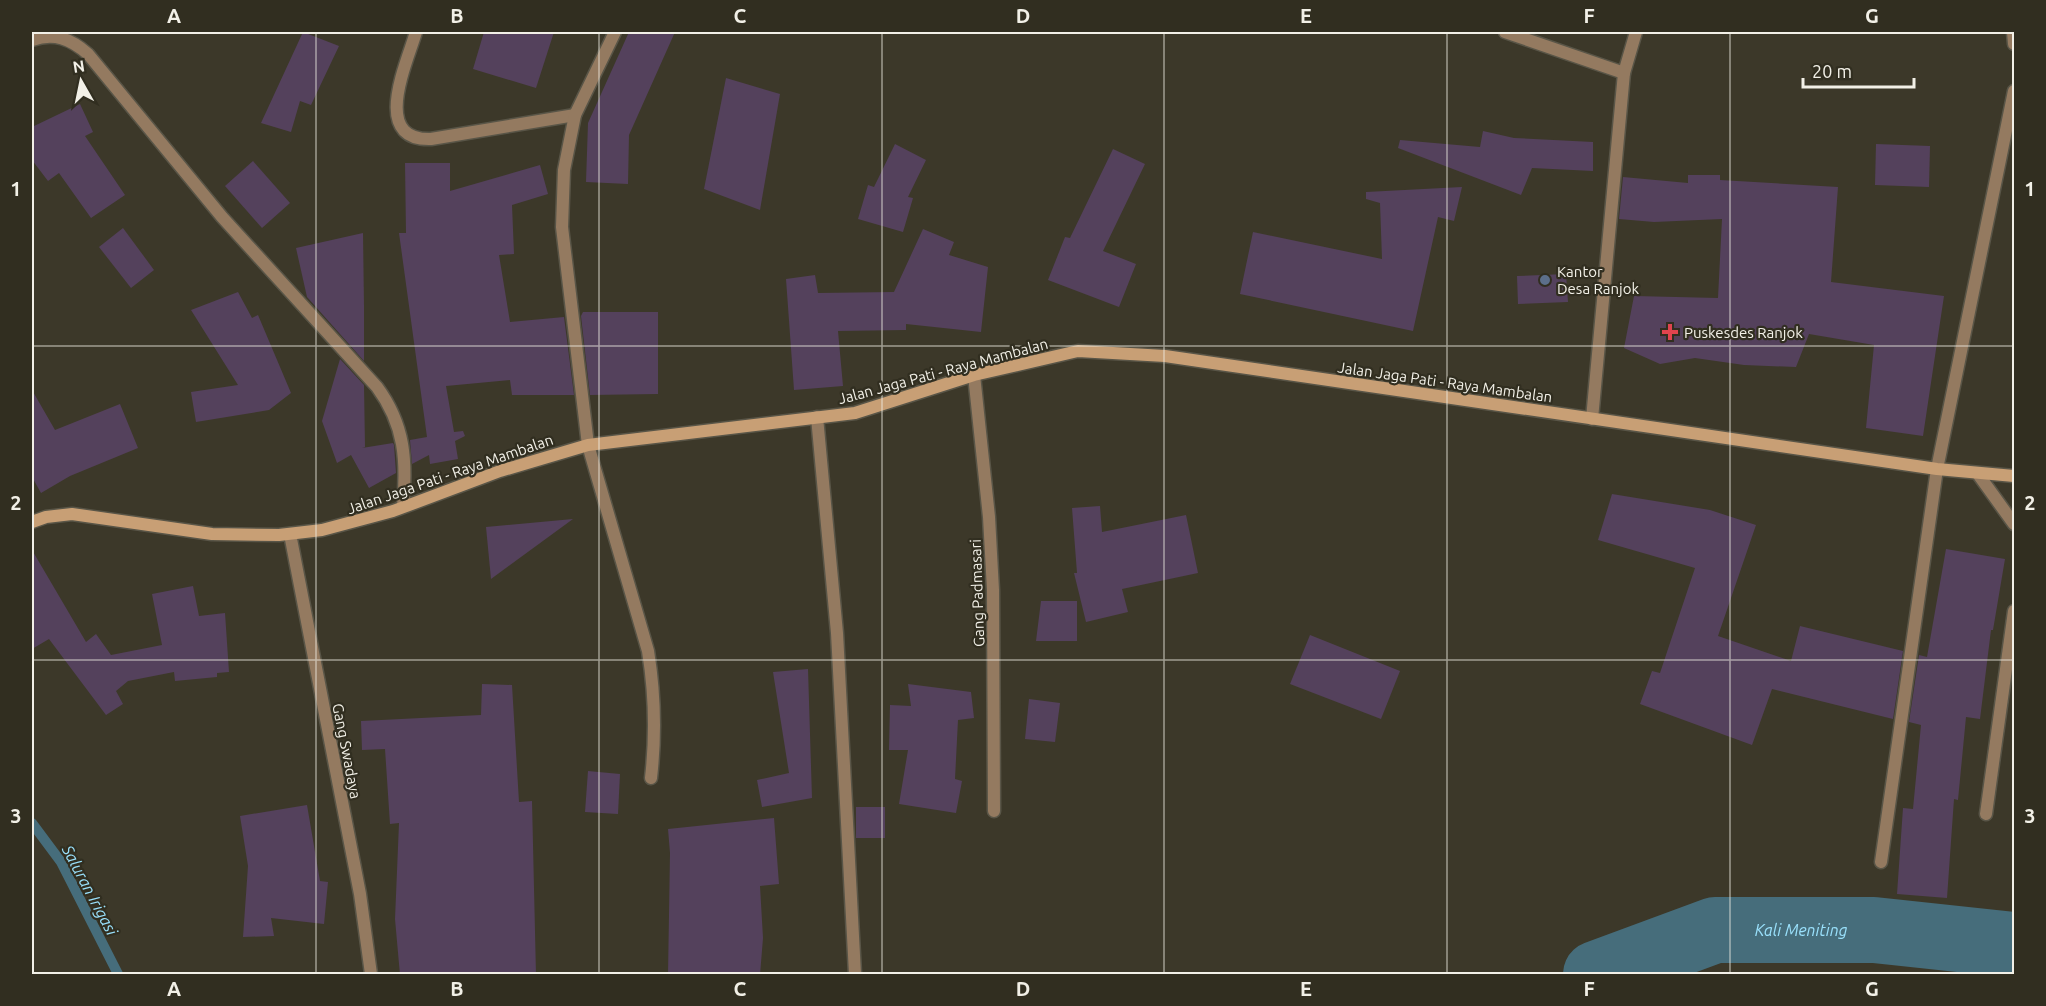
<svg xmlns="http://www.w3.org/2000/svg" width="2046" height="1006" font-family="Ubuntu,sans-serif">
<rect width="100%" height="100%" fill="#3c3829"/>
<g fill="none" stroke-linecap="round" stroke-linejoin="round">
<polyline stroke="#466d7b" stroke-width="10" points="32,823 61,862 118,974"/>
<path stroke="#466d7b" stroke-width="66" id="s1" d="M1596 974 1715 930H1874L2014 945"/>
</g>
<g fill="#54415c">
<polygon points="303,32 339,46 311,105 300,101 291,132 261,123"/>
<polygon points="484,32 554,32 536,88 473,69"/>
<polygon points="629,32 675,32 629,135 628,184 586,182 588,123"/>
<polygon points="726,78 780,94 760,210 704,189"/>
<polygon points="80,104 93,132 85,136 125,195 91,218 59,173 48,181 32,160 32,127"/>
<polygon points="1483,131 1514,138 1593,142 1593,171 1532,168 1521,195 1398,148 1400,140 1480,147"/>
<polygon points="895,144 926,160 908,197 913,198 903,232 858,219 868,185 874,187"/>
<polygon points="1876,144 1930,146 1929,187 1875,185"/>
<polygon points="1113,149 1145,164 1103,251 1136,264 1119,307 1048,280 1065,237 1070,238"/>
<polygon points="253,161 290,203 262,228 225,186"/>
<polygon points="405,163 450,163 450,191 540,165 548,194 512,205 514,254 499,255 510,322 564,317 574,395 512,395 510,380 446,386 454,432 463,431 465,436 455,441 458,459 430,464 429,455 412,464 410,440 427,437 399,233 406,233"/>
<polygon points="1688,175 1720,175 1720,180 1838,187 1831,282 1944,296 1923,436 1866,428 1874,345 1809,334 1796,367 1744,365 1695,358 1660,364 1624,348 1634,296 1718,298 1722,219 1654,222 1619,219 1623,177 1688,183"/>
<polygon points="1462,187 1454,221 1438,217 1413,331 1240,294 1253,232 1382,259 1380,203 1366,199 1366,192"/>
<polygon points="123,228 154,270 131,288 99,247"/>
<polygon points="923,229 954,242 949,255 988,267 981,332 906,324 906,330 838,331 843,386 794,390 786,279 815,275 818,293 894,292"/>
<polygon points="363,233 364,306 364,361 307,297 296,248"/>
<polygon points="1566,274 1568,302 1518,304 1517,276"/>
<polygon points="238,292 252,318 258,315 291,393 269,410 196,422 191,392 238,385 191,310"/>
<polygon points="583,312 658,312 658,394 590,395 581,316"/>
<polygon points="340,359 364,385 365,447 362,448 393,443 394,445 396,473 369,488 351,455 337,463 322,421"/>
<polygon points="32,390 55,430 120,404 138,448 70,476 41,493 32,477"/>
<polygon points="1612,494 1710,510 1756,525 1718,636 1791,661 1800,626 1903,651 1893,719 1772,689 1752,745 1640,704 1652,671 1660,673 1695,568 1598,540"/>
<polygon points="1100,506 1102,532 1186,515 1198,573 1122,589 1128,612 1086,622 1074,573 1077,573 1072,508"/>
<polygon points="573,519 491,579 486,527"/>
<polygon points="1946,549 2005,559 1993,630 1991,630 1980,719 1966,717 1958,800 1954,799 1947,898 1897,894 1903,808 1913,809 1921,725 1909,722 1919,655 1927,657"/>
<polygon points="32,550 86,642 96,634 111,655 162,645 152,594 193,586 199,616 225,613 229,672 217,673 217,677 175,681 174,672 128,681 116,691 123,704 106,715 49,639 32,649"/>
<polygon points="1041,601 1077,601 1077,641 1036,641"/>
<polygon points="1310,635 1400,671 1381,719 1290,684"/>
<polygon points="808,669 812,798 762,807 757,780 789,773 773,672"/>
<polygon points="482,684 512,685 519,802 532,801 536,975 400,975 395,919 399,823 390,824 385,749 362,750 361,721 481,715"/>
<polygon points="908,684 971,692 974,718 958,720 955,779 962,781 956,813 899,804 908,750 889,750 890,705 911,706"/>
<polygon points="1029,699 1060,703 1055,742 1025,739"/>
<polygon points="588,771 620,774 618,814 585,812"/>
<polygon points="307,805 320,881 328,882 324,924 271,918 274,936 243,937 248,866 240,816"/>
<rect x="856" y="807" width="29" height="31"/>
<polygon points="774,818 779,884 760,886 763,938 760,975 668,975 670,853 668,829"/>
</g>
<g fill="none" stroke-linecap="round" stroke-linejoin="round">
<defs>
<g id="street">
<path d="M416 32C407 63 370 141 431 139L575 115"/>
<path d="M615 32 575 115 564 170 562 227 588 445 648 651C655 694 656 734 651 778"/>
<polyline points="1505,32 1624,73"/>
<polyline points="2013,32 2014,44"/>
<path d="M32 40C54 32 71 39 88 54L222 217 377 387C405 425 407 461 403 506"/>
<polyline points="974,375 989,517 993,590 994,811"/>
<polyline points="817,417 837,633 855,974"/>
<polyline points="1592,419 1624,73 1636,32"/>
<polyline points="1978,474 2014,524"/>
<polyline points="290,534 360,894 371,974"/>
<polyline points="1986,814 2014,611"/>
<polyline points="1881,862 1937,469 2014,91"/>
</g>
<polyline id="secondary" points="32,522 46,517 72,514 212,534 279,535 322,530 393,511 500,471 588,445 855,413 974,375 1078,351 1165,356 1937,469 2014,476"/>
</defs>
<use href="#street" stroke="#595547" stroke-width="15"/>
<use href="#secondary" stroke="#595547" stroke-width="15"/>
<use href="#street" stroke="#947a60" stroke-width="12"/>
<use href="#secondary" stroke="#c89f75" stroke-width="12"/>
</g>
<path fill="none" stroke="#f2f0e7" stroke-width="1.5" stroke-opacity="0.55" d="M316 32V974M599 32V974M882 32V974M1164 32V974M1447 32V974M1730 32V974M32 346H2014M32 660H2014"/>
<circle fill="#5c6f8a" stroke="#312e20" stroke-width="2" cx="1545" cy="280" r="6"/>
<path fill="#e0444e" stroke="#312e20" stroke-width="2" d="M1667 323h6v6h6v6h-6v6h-6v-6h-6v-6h6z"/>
<g text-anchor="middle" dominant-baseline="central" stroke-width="4.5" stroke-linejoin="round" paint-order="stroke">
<g font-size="15" fill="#f2f0e7" stroke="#312e20" text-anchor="start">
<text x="1557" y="271">Kantor<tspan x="1557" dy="17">Desa Ranjok</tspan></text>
<text x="1684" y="332">Puskesdes Ranjok</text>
</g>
<g font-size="15" fill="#f2f0e7" stroke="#312e20">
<text transform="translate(943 371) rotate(-15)">Jalan Jaga Pati - Raya Mambalan</text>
<text transform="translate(1445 382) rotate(8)">Jalan Jaga Pati - Raya Mambalan</text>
<text transform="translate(450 474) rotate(-19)">Jalan Jaga Pati - Raya Mambalan</text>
<text transform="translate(977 593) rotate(-92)">Gang Padmasari</text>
<text transform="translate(347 751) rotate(79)">Gang Swadaya</text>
</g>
<g font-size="16" font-style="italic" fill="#9ae1fc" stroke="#312e20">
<text transform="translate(90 890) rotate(62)">Saluran Irigasi</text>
<text stroke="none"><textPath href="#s1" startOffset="213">Kali Meniting</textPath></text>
</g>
</g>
<rect width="2046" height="1006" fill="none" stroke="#312e20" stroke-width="66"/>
<g transform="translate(81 81) rotate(351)" stroke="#312e20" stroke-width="4.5" paint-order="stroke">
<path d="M0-4.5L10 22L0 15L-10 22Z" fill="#f2f0e7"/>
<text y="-9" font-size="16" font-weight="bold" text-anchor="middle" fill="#f2f0e7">N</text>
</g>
<path d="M1803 78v9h111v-9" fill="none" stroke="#f2f0e7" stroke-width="3"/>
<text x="1812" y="78" font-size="18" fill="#f2f0e7" stroke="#312e20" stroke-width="4.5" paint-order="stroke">20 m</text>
<rect x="33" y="33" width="1980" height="940" fill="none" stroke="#f2f0e7" stroke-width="2"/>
<g font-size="20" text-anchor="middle" font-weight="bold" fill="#f2f0e7">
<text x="174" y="23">A</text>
<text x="457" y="23">B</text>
<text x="740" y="23">C</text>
<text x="1023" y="23">D</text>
<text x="1306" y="23">E</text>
<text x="1589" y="23">F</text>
<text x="1872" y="23">G</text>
<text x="16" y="196">1</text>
<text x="2030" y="196">1</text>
<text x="16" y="510">2</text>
<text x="2030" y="510">2</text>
<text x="16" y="823">3</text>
<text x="2030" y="823">3</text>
<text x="174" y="996">A</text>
<text x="457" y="996">B</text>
<text x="740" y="996">C</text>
<text x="1023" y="996">D</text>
<text x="1306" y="996">E</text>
<text x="1589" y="996">F</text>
<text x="1872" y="996">G</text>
</g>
</svg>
